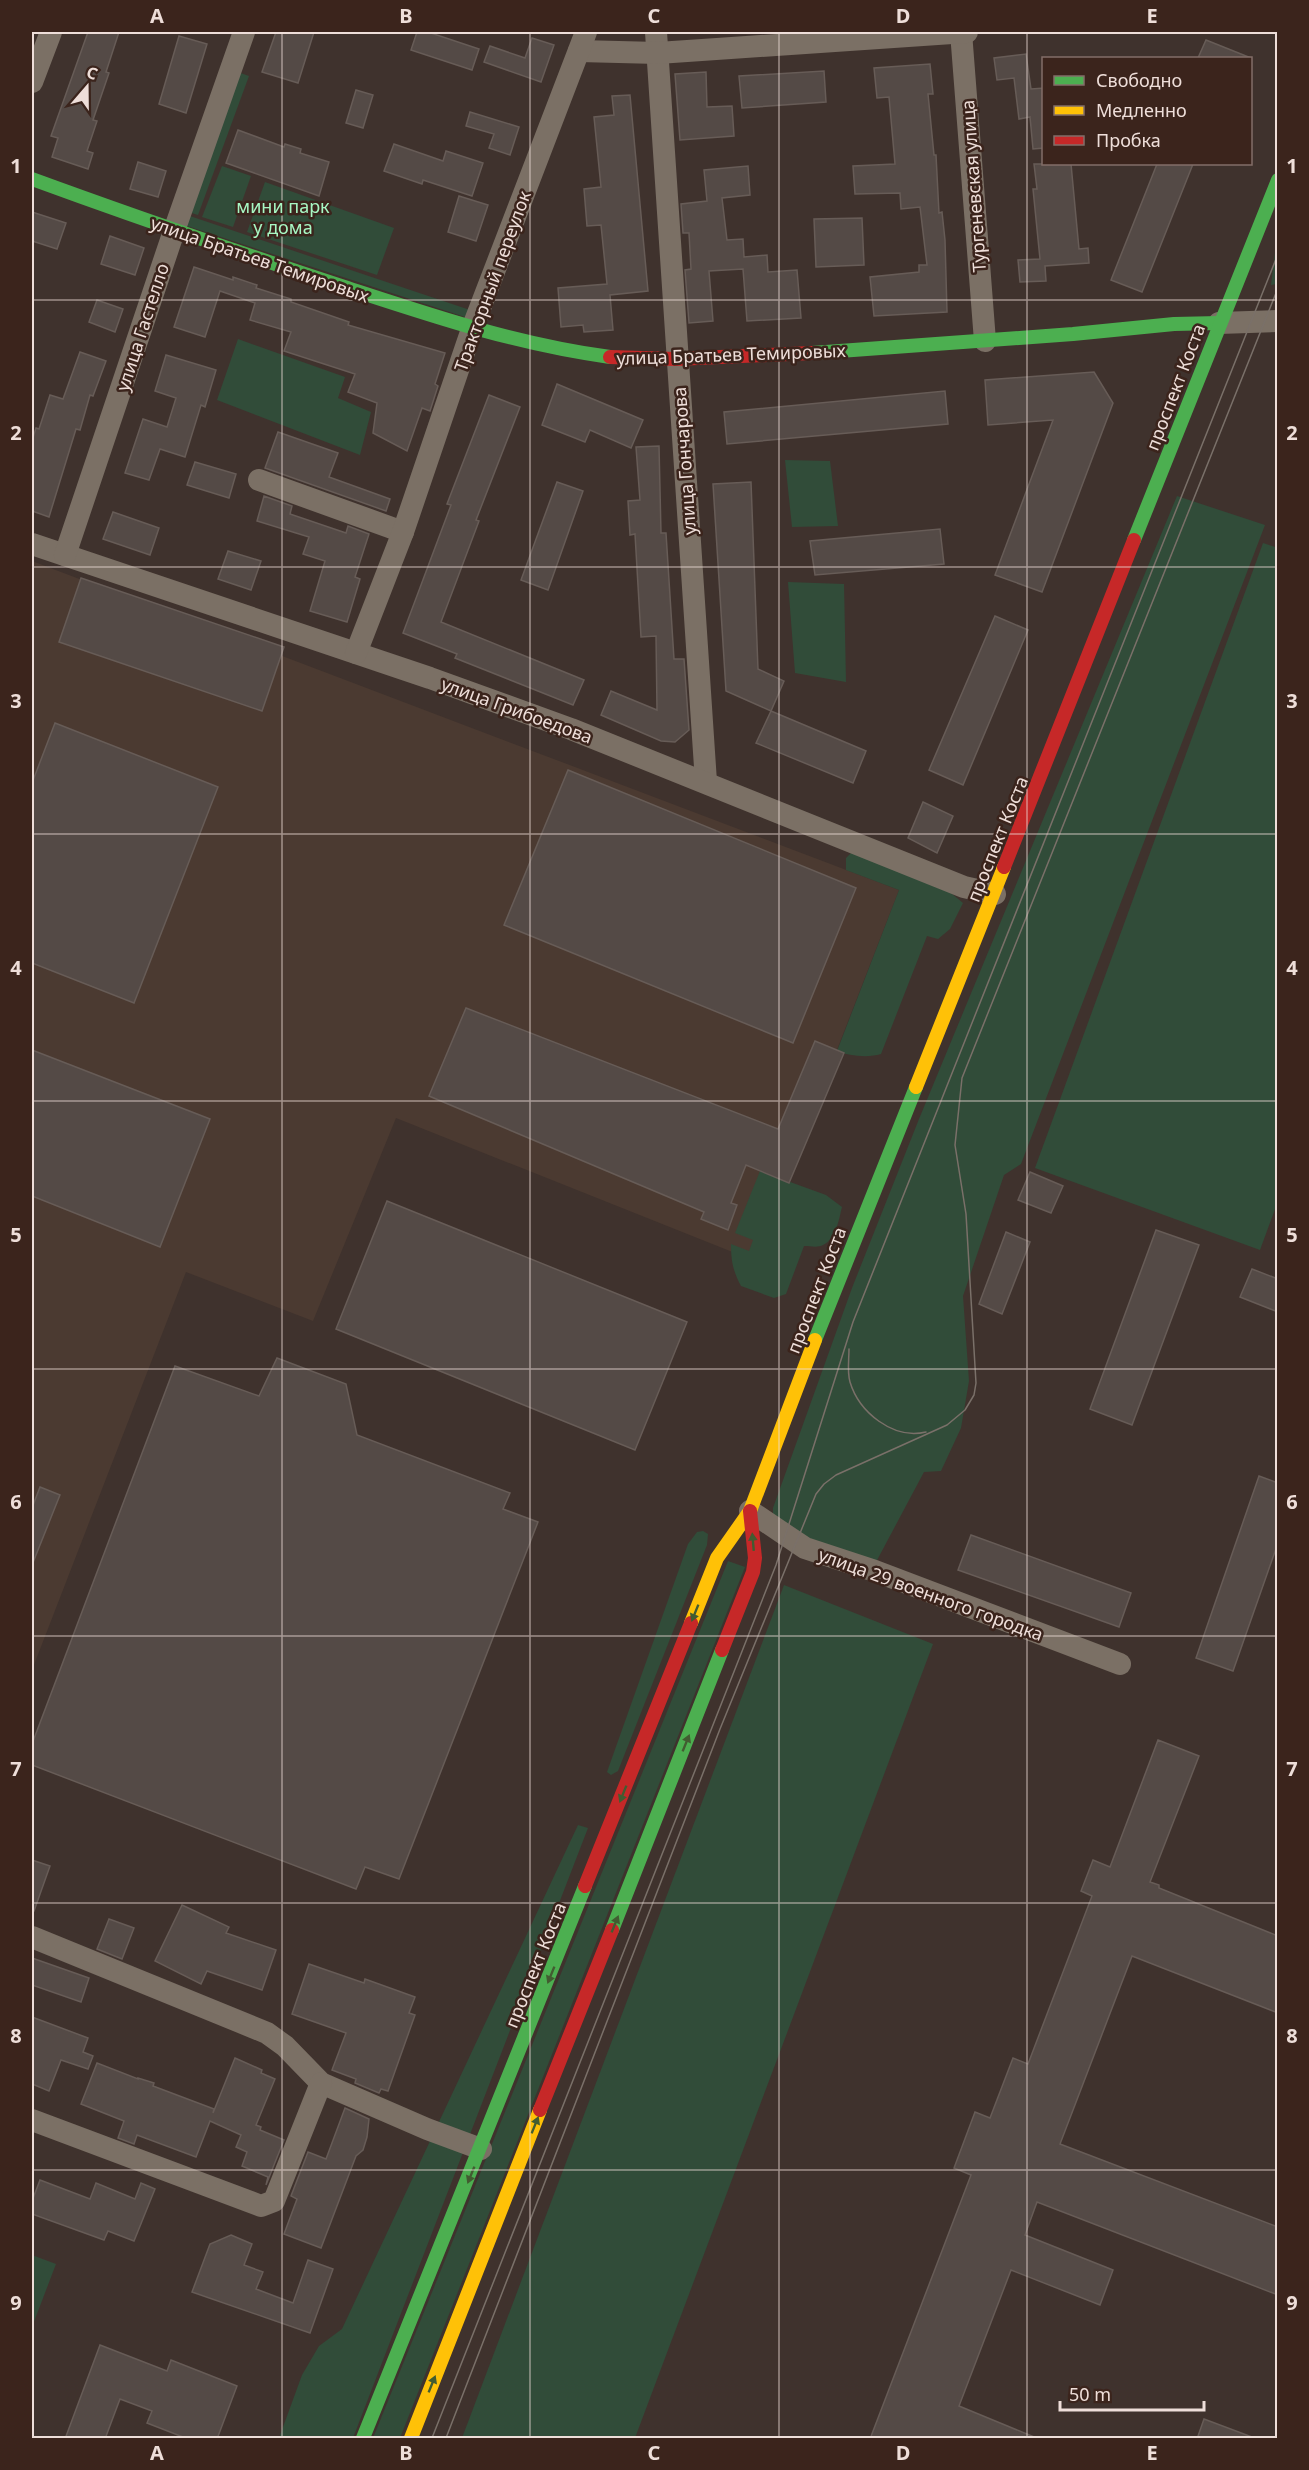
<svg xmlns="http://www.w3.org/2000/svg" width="1309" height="2470" font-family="'Noto Sans',sans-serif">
<rect width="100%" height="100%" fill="#3f322d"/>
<polygon fill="#4b3a31" points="32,561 899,890 755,1261 396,1118 313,1321 186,1272 32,1670"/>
<g fill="#314c39">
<polygon points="232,70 249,76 198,215 182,210"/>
<polygon points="222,166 251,176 233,227 202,217"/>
<polygon points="265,182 394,228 377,275 247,232"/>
<polygon points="181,213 470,310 468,318 178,223"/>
<polygon points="1277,236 1277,284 1271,285"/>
<polygon points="238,339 345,377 338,398 371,412 360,455 217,400"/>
<polygon points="785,460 830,461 838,526 792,527"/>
<polygon points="1177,496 1265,525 1021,1164 1004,1175 963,1296 969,1381 961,1428 941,1471 924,1472 875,1564 813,1546 773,1517 773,1508 852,1288 919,1119"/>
<polygon points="1263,543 1278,548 1278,1201 1260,1250 1035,1168"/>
<polygon points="788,582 844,584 846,682 795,673"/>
<path d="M853 851 945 888 963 903 950 929 938 939 927 936 881 1054C868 1058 849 1056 837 1051L899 890 846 870V858Z"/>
<path d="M760 1171 826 1195 842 1207C839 1219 836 1239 823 1245 818 1248 810 1246 804 1246L786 1294 774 1298 741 1286C733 1271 731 1261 731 1244L749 1251 753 1240 735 1233Z"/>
<polygon points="703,1531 708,1534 707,1545 618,1771 611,1775 607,1772 688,1544 697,1532"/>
<polygon points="728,1561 745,1567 400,2438 373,2438"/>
<polygon points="784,1585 933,1644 635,2438 462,2438"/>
<polygon points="578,1825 588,1828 353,2438 279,2438 302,2375 319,2346 342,2329"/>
<polygon points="32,2255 56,2264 32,2327"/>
</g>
<g fill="#544a46" stroke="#675c57" stroke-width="1.5">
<polygon points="88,32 119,32 106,72 109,73 93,120 97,121 87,151 93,153 88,169 52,157 58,138 51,136"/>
<polygon points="276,32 314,32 298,83 262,72"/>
<polygon points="417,32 428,32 479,49 472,70 411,50"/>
<polygon points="179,36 207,44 186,113 159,104"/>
<polygon points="532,38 554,45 541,82 484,62 490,46 525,58"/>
<polygon points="1206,40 1251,58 1198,58"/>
<polygon points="1026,54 1031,89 1044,88 1044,148 1033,149 1030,117 1019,119 1014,78 997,80 994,58"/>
<polygon points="930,64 933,94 928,94 934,155 936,155 939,213 942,212 945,240 947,312 874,316 870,277 919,272 919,265 927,265 920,207 901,209 900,193 855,194 853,166 895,164 889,97 877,98 874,68"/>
<polygon points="824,71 826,102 742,108 739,76"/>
<polygon points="706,72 707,107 732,106 734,136 680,140 675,74"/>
<polygon points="356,90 373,95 363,128 346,123"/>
<polygon points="630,95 648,291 610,295 613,330 584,332 583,325 561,327 558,288 607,284 601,225 587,226 584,189 601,187 594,117 614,115 612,96"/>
<polygon points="470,112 519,127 510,155 489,148 494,134 466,126"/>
<polygon points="238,130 284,147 285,144 301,149 300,153 329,162 319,196 226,163"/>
<polygon points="394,144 443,161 446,151 483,163 472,196 423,180 422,184 384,171"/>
<polygon points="138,162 166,171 158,197 130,189"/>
<polygon points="1034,164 1071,164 1079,249 1088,248 1089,263 1045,266 1046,281 1020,282 1018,260 1040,259 1033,189 1037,189"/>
<polygon points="1157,164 1193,164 1142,292 1111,280"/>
<polygon points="748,166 750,195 722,198 727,240 743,239 744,257 767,255 768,272 797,270 801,318 747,321 743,269 709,271 713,321 689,323 685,270 691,269 689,233 683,233 681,204 707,201 704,170"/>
<polygon points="459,196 488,205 476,241 448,232"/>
<polygon points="32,212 66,223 57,249 32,241"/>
<polygon points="862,218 864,265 816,267 814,219"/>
<polygon points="110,236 144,248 135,275 101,264"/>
<polygon points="194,267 233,280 233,277 257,285 256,288 291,299 291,302 349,322 348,325 445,353 435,384 438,386 430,411 422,408 407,451 373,433 377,403 348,392 355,374 284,351 291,332 250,320 255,303 220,291 205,337 174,327"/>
<polygon points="97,300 123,309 115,332 89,322"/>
<polygon points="80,352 106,361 93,396 90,395 80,430 76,429 49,517 32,511 32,441 36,428 39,429 50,395 63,399"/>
<polygon points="166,355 216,370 205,407 201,405 185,457 160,449 149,480 125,473 143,419 167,427 176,398 155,391"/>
<polygon points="1094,372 1113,403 1042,592 995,575 1053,420 988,425 985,380"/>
<polygon points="557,384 643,420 631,448 590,430 585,442 542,425"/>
<polygon points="945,391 948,424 727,444 724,412"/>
<polygon points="489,395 520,407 476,520 479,521 441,622 584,680 573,705 455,658 457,654 403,633 451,505 447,504"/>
<polygon points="278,432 338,453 329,477 390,499 386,511 265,468"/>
<polygon points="659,446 661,533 666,533 674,659 684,659 689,730 675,742 661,741 601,715 611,691 657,710 656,636 641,637 635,534 630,535 628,501 640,500 636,447"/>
<polygon points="195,462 236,474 229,498 187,485"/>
<polygon points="557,482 583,491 548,590 521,580"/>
<polygon points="751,482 758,669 784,681 771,711 726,691 713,484"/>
<polygon points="264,496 292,506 290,514 346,533 348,526 369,534 355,577 360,579 347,622 310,611 325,561 303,554 309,537 257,521"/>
<polygon points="113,512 159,528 150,555 103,539"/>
<polygon points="940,529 944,564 815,575 810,541"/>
<polygon points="228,551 261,561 251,590 218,579"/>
<polygon points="81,578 284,647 262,711 59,642"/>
<polygon points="995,616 1028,630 963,785 929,770"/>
<polygon points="771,711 866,751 853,783 756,743"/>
<polygon points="55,723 218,787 134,1003 32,963 32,783"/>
<polygon points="568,770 856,888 793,1043 504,925"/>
<polygon points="923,802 953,816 937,853 908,838"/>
<polygon points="466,1008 778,1129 815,1041 844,1053 789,1183 746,1165 731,1203 737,1205 728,1230 701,1219 704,1212 429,1096"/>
<polygon points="32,1050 210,1119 160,1247 32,1196"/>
<polygon points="1030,1172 1063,1186 1051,1213 1018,1200"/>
<polygon points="387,1201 687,1322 635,1450 336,1329"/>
<polygon points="1156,1230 1199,1245 1132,1425 1090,1409"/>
<polygon points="1006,1232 1030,1242 1002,1314 979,1304"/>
<polygon points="1252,1269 1278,1279 1278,1312 1240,1297"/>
<polygon points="277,1358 346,1384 357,1435 510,1493 503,1509 538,1522 399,1879 365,1867 356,1889 32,1765 32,1744 175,1366 259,1396"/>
<polygon points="1259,1476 1278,1483 1278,1543 1233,1671 1196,1658"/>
<polygon points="40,1487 60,1495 32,1565 32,1508"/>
<polygon points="971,1535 1131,1593 1119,1627 958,1570"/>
<polygon points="1158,1740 1199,1756 1150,1882 1159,1885 1159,1888 1278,1936 1278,2013 1132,1956 1060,2144 1278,2227 1278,2295 1037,2202 1025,2235 1113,2270 1100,2305 1011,2270 959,2406 1039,2439 870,2439 971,2175 954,2168 975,2112 990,2118 1013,2058 1028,2064 1092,1896 1081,1891 1093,1860 1110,1867"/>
<polygon points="32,1860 50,1866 34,1911 32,1911"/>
<polygon points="182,1905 229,1927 226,1933 276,1950 262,1990 207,1971 201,1984 155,1961"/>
<polygon points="109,1919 134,1928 122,1959 97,1949"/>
<polygon points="32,1958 89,1978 81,2002 32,1985"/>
<polygon points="309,1964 364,1983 365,1979 415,1997 409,2013 415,2015 388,2091 381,2089 379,2093 355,2083 356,2079 332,2070 346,2033 292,2014"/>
<polygon points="32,2017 88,2038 83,2052 93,2056 88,2069 61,2060 49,2091 32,2084"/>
<polygon points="235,2058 262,2070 261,2073 275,2079 256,2125 261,2127 260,2130 284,2140 266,2185 268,2177 242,2166 247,2152 236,2147 241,2135 210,2121 196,2157 137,2135 134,2144 118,2138 124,2121 81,2104 97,2063 138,2079 138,2078 154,2083 153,2086 214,2109 213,2113"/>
<polygon points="345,2108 369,2119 367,2137 363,2150 356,2156 321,2248 284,2234 297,2199 291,2196 308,2152 326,2159"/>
<polygon points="40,2180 90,2199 96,2183 135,2199 141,2183 155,2189 134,2241 108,2231 104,2240 32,2214 32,2201"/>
<polygon points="231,2235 252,2244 244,2265 263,2272 256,2289 293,2303 308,2260 333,2269 310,2333 192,2292 210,2244"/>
<polygon points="100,2345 167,2371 171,2360 237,2386 217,2439 188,2439 147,2423 152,2411 120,2399 105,2439 65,2439"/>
<polygon points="1204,2419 1252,2437 1252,2439 1197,2439"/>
</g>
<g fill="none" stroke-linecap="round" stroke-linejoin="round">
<g stroke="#7b7065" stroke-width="22">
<polyline points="656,32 706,782"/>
<polyline points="961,32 985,341"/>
<polyline points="579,51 658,53 967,32"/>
<polyline points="32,82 51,32"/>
<polyline points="1219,323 1278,321"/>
<polyline points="259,480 403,532"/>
<polyline points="32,544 430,678 571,729 964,887 995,894"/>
<polyline points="65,555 174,231 244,32"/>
<polyline points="356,653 403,532 472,329 586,32"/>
<polyline points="750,1511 805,1548 875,1571 1120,1664"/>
<polyline points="32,1937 267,2033 285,2046 321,2083 427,2129 481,2149"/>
<polyline points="32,2120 261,2206 274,2201 321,2083"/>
</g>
<g stroke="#4caf50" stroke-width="14">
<path d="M32 179C133 216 235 251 338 285 430 315 514 344 610 357"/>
<polyline points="812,353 1073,334 1174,324 1219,323"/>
<polyline points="1134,540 1278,180"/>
<polyline points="815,1340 916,1087"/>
<polyline points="612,1930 722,1650"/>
<polyline points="363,2438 585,1886"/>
</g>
<g stroke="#ffc107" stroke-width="14">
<polyline points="916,1087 1004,867"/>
<polyline points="691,1623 717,1558 750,1511 815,1340"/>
<polyline points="411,2438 540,2110"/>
</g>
<g stroke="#c62828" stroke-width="14">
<polyline points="610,357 676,359 812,353"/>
<polyline points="1004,867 1134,540"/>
<polyline points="722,1650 753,1572 755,1558 750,1511"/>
<polyline points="585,1886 691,1623"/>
<polyline points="540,2110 612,1930"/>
</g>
<g stroke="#7a7069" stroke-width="1.5">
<path d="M849 1349C849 1360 847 1372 850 1382 859 1412 893 1440 926 1432"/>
<polyline points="432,2438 776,1565 853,1322 1278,254"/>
<polyline points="446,2438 720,1729 816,1494 824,1484 836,1475 947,1425 965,1410 974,1395 976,1383 966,1214 955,1145 962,1078 1278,288"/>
</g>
</g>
<defs><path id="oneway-solid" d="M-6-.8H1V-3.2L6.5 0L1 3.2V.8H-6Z" transform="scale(1.5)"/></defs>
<g fill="#425c31">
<use href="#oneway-solid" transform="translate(753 1542) rotate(-95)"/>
<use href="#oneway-solid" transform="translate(695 1613) rotate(112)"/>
<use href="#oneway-solid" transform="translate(686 1743) rotate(-68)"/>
<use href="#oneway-solid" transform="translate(623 1794) rotate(112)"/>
<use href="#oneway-solid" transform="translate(615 1924) rotate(-68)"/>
<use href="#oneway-solid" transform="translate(551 1975) rotate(112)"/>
<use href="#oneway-solid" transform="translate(535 2125) rotate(-68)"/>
<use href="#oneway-solid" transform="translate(471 2175) rotate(112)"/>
<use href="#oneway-solid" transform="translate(432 2384) rotate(-68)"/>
</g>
<path fill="none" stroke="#eeded9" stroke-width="1.5" stroke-opacity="0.55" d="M282 32V2438M530 32V2438M779 32V2438M1027 32V2438M32 300H1278M32 567H1278M32 834H1278M32 1101H1278M32 1369H1278M32 1636H1278M32 1903H1278M32 2170H1278"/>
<g text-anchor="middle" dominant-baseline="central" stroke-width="5" stroke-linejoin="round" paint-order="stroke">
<g font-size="18" fill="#eeded9" stroke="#3b241c">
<text transform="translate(973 186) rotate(-94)">Тургеневская улица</text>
<text transform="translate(260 259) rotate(19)">улица Братьев Темировых</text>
<text transform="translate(492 281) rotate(-70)">Тракторный переулок</text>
<text transform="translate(142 327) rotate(-72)">улица Гастелло</text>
<text transform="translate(731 354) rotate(-2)">улица Братьев Темировых</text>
<text transform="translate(1175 387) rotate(-69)">проспект Коста</text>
<text transform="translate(684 461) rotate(-94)">улица Гончарова</text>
<text transform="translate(517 710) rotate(20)">улица Грибоедова</text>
<text transform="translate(997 839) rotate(-68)">проспект Коста</text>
<text transform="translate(816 1290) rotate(-69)">проспект Коста</text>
<text transform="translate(931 1594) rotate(20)">улица 29 военного городка</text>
<text transform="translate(535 1965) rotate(-68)">проспект Коста</text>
</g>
<g font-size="18" fill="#a7f7c3" stroke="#3b241c">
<text x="283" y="206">мини парк<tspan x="283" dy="21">у дома</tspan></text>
</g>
</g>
<rect width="1309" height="2470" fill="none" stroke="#3b241c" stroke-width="66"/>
<rect x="1042" y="57" width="210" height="108" fill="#3b241c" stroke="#836e68" stroke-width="1.5"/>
<rect x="1054" y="76" width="30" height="9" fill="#4caf50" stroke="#836e68" stroke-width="1.5"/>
<text x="1096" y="87" font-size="18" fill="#eeded9">Свободно</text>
<rect x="1054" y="106" width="30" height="9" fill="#ffc107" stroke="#836e68" stroke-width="1.5"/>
<text x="1096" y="117" font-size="18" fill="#eeded9">Медленно</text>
<rect x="1054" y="136" width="30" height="9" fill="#c62828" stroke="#836e68" stroke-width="1.5"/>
<text x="1096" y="147" font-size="18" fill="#eeded9">Пробка</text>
<g transform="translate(87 87) rotate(20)" stroke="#3b241c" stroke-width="4.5" paint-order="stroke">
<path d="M0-4.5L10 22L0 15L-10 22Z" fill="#eeded9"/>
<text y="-9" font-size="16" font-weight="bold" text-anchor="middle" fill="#eeded9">С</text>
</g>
<path d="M1060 2401v9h144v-9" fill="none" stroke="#eeded9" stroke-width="3"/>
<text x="1069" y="2401" font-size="18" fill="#eeded9" stroke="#3b241c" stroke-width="4.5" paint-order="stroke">50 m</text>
<rect x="33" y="33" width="1243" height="2404" fill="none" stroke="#eeded9" stroke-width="2"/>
<g font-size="20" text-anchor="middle" font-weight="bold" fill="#eeded9">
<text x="157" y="23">A</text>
<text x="406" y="23">B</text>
<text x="654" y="23">C</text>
<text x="903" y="23">D</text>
<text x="1152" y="23">E</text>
<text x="16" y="173">1</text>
<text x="1292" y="173">1</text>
<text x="16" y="440">2</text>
<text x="1292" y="440">2</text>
<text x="16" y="708">3</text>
<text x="1292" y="708">3</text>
<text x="16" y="975">4</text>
<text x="1292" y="975">4</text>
<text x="16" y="1242">5</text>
<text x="1292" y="1242">5</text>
<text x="16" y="1509">6</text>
<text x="1292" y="1509">6</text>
<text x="16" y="1776">7</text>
<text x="1292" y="1776">7</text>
<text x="16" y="2043">8</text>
<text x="1292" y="2043">8</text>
<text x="16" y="2310">9</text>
<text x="1292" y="2310">9</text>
<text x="157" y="2460">A</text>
<text x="406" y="2460">B</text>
<text x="654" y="2460">C</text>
<text x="903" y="2460">D</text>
<text x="1152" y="2460">E</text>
</g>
</svg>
